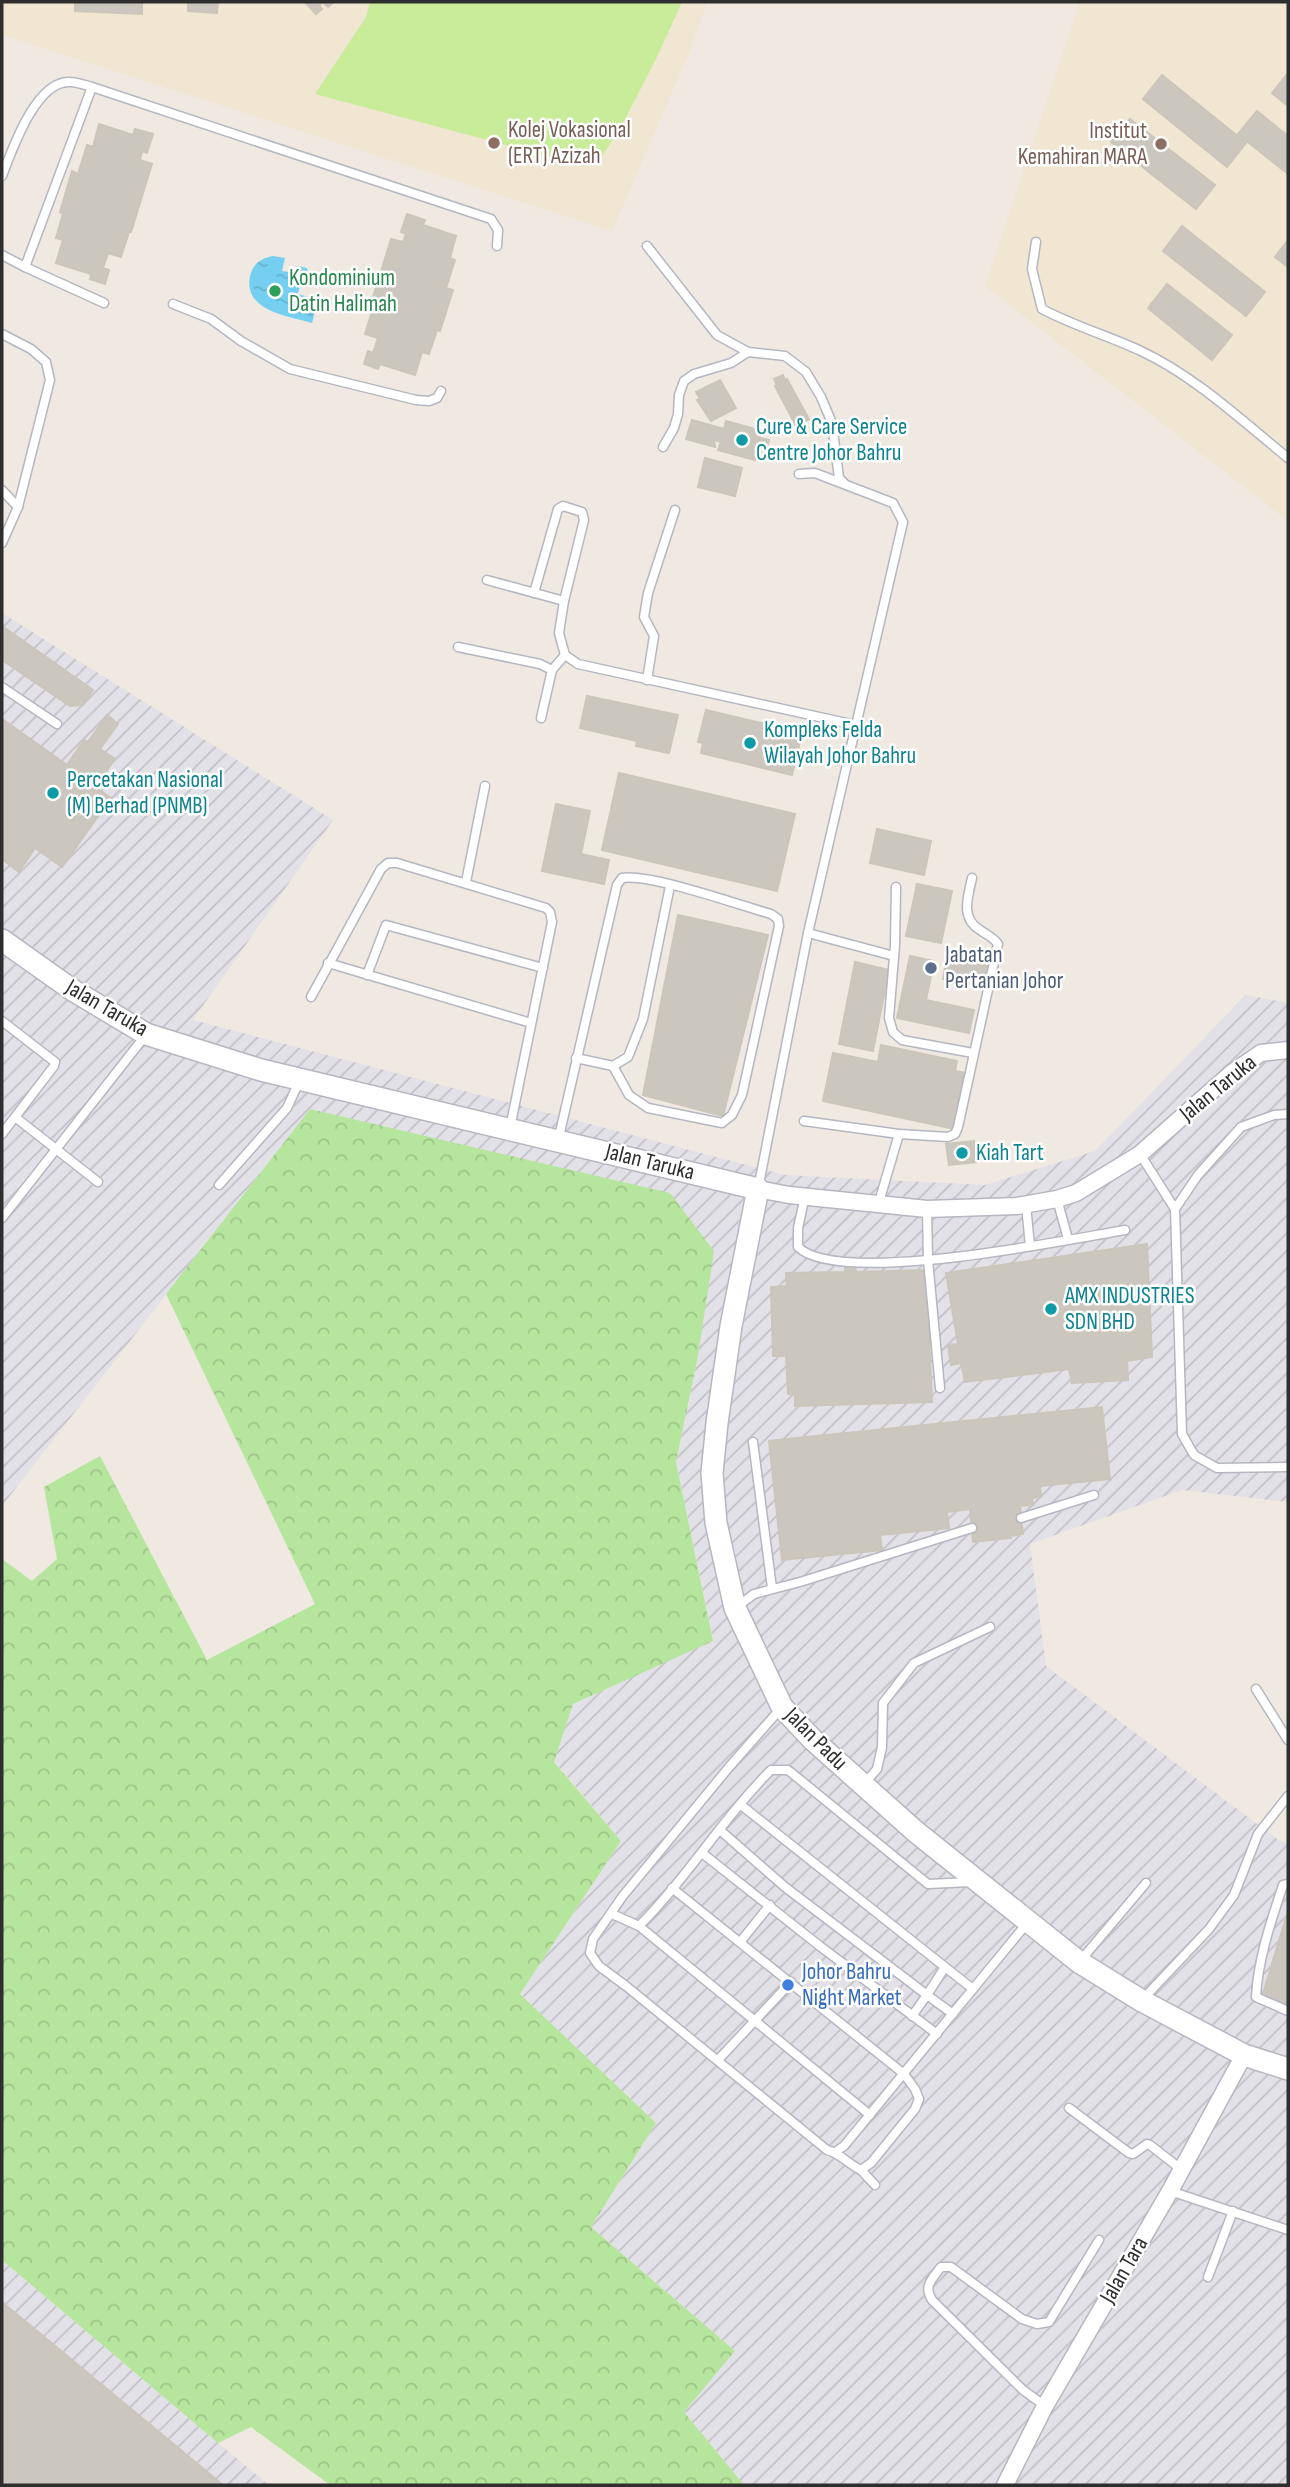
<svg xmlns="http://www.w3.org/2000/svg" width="1290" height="2487" font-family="'Sofia Sans Condensed',sans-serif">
<defs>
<pattern id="industrial-furrows" width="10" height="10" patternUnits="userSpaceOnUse" patternTransform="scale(1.75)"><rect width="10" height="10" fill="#e3e1e8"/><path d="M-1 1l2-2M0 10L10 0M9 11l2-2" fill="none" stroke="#c3c1c7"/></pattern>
<pattern id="forest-crowns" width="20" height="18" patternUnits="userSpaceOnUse" patternTransform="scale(1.75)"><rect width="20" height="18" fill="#b6e59e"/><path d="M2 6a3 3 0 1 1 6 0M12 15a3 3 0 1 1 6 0" fill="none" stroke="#9dc588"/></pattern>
<pattern id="water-ripples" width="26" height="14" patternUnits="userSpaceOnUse" patternTransform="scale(1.75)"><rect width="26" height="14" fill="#75cff0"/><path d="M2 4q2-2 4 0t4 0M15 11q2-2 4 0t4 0" fill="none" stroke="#66b2ce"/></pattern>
</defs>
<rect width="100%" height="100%" fill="#efe9e1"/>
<g fill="url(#industrial-furrows)">
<polygon points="2,613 333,820 193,1020 785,1175 985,1185 1095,1151 1246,995 1288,1003 1288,1502 1182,1490 1030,1544 1046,1666 1280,1841 1288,1843 1288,2485 744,2485 684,2412 735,2351 591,2227 656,2123 520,1994 621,1841 554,1761 573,1704 713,1640 676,1462 698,1356 310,1109 2,1506"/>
<polygon points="2,2260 218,2443 269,2485 2,2485"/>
</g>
<g fill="#f0e6d1">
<polygon points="2,2 707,2 688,56 612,231 2,35"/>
<polygon points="1080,2 1288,2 1288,521 985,286"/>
</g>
<polygon fill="url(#forest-crowns)" points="310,1109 670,1193 714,1251 698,1356 676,1462 713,1641 573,1704 554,1762 621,1841 520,1994 656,2123 591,2227 735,2351 684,2412 744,2485 330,2485 251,2427 218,2443 2,2260 2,1559 32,1581 57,1559 44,1487 100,1456 207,1660 315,1604 166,1294"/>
<polygon fill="#c9ec9a" points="370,2 682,2 656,59 622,125 601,158 585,166 315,94 366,17"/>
<path fill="url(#water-ripples)" d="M273 256 285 258 282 271 289 272 297 266 307 268 309 280 305 285H300L298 294 318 300 312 323C288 316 243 311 250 276 253 263 262 258 273 256Z"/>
<g fill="#cbc7bf" stroke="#cbc5ba" stroke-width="2">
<polygon points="75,2 142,2 142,14 75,11"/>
<polygon points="188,2 218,2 217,13 188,11"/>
<polygon points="305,2 334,2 328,7 323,2 319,5 322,9 316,14"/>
<polygon points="1288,73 1288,106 1272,93"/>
<polygon points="1162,75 1246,143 1227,167 1143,99"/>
<polygon points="1257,111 1288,136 1288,174 1238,134"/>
<polygon points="1130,119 1215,185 1196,209 1111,142"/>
<polygon points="99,124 133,135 135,129 153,134 147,153 142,151 140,160 152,164 131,232 129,232 121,257 108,253 103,268 109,270 105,284 90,279 91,274 56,263 63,240 56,238 63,214 60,212 72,171 78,174 87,145 93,147"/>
<polygon points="407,214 425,220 423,225 456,236 450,258 455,260 446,288 453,290 440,331 437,330 429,354 422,352 415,375 380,364 378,369 364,364 368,351 373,353 378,338 365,334 373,308 370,307 391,239 403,242 406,234 401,232"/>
<polygon points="1182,226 1265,292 1246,316 1163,251"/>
<polygon points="1288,240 1288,267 1275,257"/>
<polygon points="1167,284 1232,335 1212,360 1148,308"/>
<polygon points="783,375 785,380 787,379 809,419 796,426 775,386 777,385 774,379"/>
<polygon points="720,380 736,408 711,421 697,400 700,399 696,392"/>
<polygon points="692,420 724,429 726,421 762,431 760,438 769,440 765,454 758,452 755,460 718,450 721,442 714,440 715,447 686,439"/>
<polygon points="705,458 742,468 735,496 698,487"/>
<polygon points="2,626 93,690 83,705 70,706 2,660"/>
<polygon points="587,696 678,715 669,753 636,746 637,741 580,728"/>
<polygon points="706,710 802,733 792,775 701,753 703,743 698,742"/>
<polygon points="107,715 118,724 100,749 115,759 95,787 111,798 62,867 35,848 19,872 2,859 2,719 67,765 84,740 88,742"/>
<polygon points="619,773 795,814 777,891 602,850"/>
<polygon points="556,804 590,811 581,854 609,860 604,884 542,871"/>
<polygon points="877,829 931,841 924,875 870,863"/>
<polygon points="917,884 952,891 941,943 906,936"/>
<polygon points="678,915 768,935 723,1116 643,1095"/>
<polygon points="910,956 934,961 926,1000 974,1010 969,1033 897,1018"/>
<polygon points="947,958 988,966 984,986 943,979"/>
<polygon points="855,962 889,970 873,1051 839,1044"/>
<polygon points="881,1045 957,1061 955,1071 966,1073 955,1129 823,1101 833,1053 878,1062"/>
<polygon points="974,1141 977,1162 949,1165 946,1144"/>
<polygon points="1147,1244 1152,1357 1127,1361 1128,1380 1072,1383 1069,1369 965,1382 961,1363 951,1365 948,1345 958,1344 946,1273"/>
<polygon points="855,1266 856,1272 926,1270 932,1402 795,1406 795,1395 788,1394 786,1356 773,1356 771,1287 787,1286 786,1273 845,1272 845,1267"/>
<polygon points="1102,1407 1110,1479 1040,1486 1041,1497 1032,1498 1033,1505 1020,1506 1023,1534 1010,1536 1011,1538 973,1542 970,1509 947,1512 949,1528 880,1535 882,1550 782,1560 769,1441"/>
<polygon points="1288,1911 1288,2005 1262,1997"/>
<polygon points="2,2302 223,2485 2,2485"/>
</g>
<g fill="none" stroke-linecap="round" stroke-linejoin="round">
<defs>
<g id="lane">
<path d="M2 176C12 150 36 80 70 82 77 82 85 85 92 87L491 219 498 230 497 246"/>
<path d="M1036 242 1032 269 1042 309C1074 326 1109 336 1141 351 1196 377 1241 420 1288 458"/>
<polyline points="647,246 717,335 748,352 785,356 806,372 821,397 832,423 839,478 844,483"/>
<polyline points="2,255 25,267 92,87"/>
<polyline points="25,267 104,303"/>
<polyline points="173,304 211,319 241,341 290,369 416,400 429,401 437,398 441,391"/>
<polyline points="2,334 31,349 46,362 50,380 18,507 2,543"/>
<polyline points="663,447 674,428 678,414 679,395 684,381 694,374 731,363 748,352"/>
<polyline points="2,490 18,507"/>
<polyline points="487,580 564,601"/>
<polyline points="534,593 558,509 563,506 582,512 584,520 564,601 559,633 565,655 578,664 856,725"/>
<polyline points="458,647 540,664 552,670 565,655"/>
<polyline points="647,680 654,636 644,617 648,593 675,510"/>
<polyline points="2,687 57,724"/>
<polyline points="541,718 552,670"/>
<polyline points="466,882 485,786"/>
<polyline points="896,887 895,945 889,1018 893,1032 902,1040 973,1053"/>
<polyline points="808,933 894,956"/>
<polyline points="328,963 531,1023"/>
<polyline points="367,975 386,925 543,968"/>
<polyline points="311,997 381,869 388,863 397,863 546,908 550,912 552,922 510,1128"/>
<polyline points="2,1021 55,1062 54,1066 2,1134"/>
<polyline points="576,1058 613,1066 628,1057 643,1019 670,886"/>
<polyline points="15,1117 98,1182"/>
<path d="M804 1121 899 1134 948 1137 955 1134 958 1127 998 944C993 937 987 935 980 930 960 918 968 897 972 878"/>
<path d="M558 1141 617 885 622 878C649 873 739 905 771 914L778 919 779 926 742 1095 732 1115 722 1123 648 1108 629 1095 613 1066"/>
<polyline points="1140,1154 1175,1209 1182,1434 1194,1455 1217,1468 1288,1467"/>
<polyline points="219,1185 287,1108 299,1082"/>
<polyline points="758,1189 808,933 903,522 893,503 815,473 799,474"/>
<path d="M805 1196 798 1228V1247C839 1287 1065 1240 1125 1230"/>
<polyline points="1057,1199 1068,1239"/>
<polyline points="879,1202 899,1134"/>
<polyline points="1026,1205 1030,1246"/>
<polyline points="927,1209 928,1260 940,1388"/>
<polyline points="1175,1209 1198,1175 1241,1127 1274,1115 1288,1114"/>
<polyline points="2,1218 145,1036"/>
<polyline points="753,1442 772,1588"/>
<polyline points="1021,1518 1094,1495"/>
<polyline points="738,1606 754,1594 800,1582 972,1528"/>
<polyline points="1256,1689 1288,1740"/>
<polyline points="865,1783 877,1769 882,1747 883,1703 914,1663 990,1627"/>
<polyline points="741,1805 945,1967"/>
<polyline points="721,1831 785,1887 927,1995 945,1967 973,1989"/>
<polyline points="702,1853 821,1947 937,2034"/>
<path d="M1288 1884 1283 1885C1271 1921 1258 1959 1256 1997L1288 2011"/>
<path d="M672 1888 904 2074 915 2089 919 2099 915 2109 871 2163 861 2170C848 2164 840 2153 827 2150L626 1986 599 1966 590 1953 593 1939 622 1897 730 1766 782 1707"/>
<path d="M612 1914 639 1926C687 1878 723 1818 771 1770H788L928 1884 971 1882"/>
<polyline points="639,1926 870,2115"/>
<polyline points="741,1941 770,1905"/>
<polyline points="1081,1960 1146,1883"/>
<polyline points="1143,1999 1209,1929 1234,1895 1258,1834 1288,1796"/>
<polyline points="912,2016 927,1995 953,2014"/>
<polyline points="718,2060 791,1982"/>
<polyline points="1069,2108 1129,2153 1133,2154 1147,2144 1150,2145 1182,2170"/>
<polyline points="835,2152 844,2146 1028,1922"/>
<polyline points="861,2170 875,2185"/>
<polyline points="1170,2191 1288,2230"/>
<polyline points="1208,2277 1233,2211"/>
<path d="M1045 2406 1023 2390 932 2300C923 2286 932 2279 941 2267H951L1022 2319 1037 2324 1049 2322 1099 2240"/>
</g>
<g id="street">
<polyline points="758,1189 789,1195 927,1209 1017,1206 1057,1199 1076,1193 1140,1154 1233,1072 1261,1053 1288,1050"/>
<polyline points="1005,2485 1045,2406 1170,2191 1244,2055"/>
</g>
<polyline id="secondary" points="2,940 71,989 146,1034 261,1070 758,1189 731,1326 717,1423 712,1473 716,1523 735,1608 782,1707 813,1740 916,1832 1079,1962 1142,2001 1244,2055 1288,2069"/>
</defs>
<use href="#lane" stroke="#b4b7c1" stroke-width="11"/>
<use href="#street" stroke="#b4b7c1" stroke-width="19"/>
<use href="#secondary" stroke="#b4b7c1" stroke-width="24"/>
<use href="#lane" stroke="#fff" stroke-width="8"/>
<use href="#street" stroke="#fff" stroke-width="16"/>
<use href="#secondary" stroke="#fff" stroke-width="21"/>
</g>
<g fill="#8d6e63" stroke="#fff" stroke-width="2.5">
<circle cx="494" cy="143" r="7"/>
<circle cx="1161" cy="144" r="7"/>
</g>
<circle fill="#2e9e5b" stroke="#fff" stroke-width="2.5" cx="275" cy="291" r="7"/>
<g fill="#0f9aa8" stroke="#fff" stroke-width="2.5">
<circle cx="742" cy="440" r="7"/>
<circle cx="750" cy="743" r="7"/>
<circle cx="53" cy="793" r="7"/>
<circle cx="962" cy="1153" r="7"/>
<circle cx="1051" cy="1309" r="7"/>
</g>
<circle fill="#5c6f8a" stroke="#fff" stroke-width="2.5" cx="931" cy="968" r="7"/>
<circle fill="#3f7fe0" stroke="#fff" stroke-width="2.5" cx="788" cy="1985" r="7"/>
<g text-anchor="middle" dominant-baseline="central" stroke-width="5" stroke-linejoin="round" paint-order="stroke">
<g font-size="23" fill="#785e54" stroke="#fff" text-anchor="start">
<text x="508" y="130">Kolej Vokasional<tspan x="508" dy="26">(ERT) Azizah</tspan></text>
<text x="1147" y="131" text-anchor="end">Institut<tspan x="1147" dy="26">Kemahiran MARA</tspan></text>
</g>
<g font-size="23" fill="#27864d" stroke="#fff" text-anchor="start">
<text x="289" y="278">Kondominium<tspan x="289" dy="26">Datin Halimah</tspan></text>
</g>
<g font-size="23" fill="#0d838f" stroke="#fff" text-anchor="start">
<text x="756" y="427">Cure &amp; Care Service<tspan x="756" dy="26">Centre Johor Bahru</tspan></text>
<text x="764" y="730">Kompleks Felda<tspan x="764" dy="26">Wilayah Johor Bahru</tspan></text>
<text x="67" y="780">Percetakan Nasional<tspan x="67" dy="26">(M) Berhad (PNMB)</tspan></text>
<text x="976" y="1153">Kiah Tart</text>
<text x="1065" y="1296">AMX INDUSTRIES<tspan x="1065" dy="26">SDN BHD</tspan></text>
</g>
<g font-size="23" fill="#4e5e75" stroke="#fff" text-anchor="start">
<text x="945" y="955">Jabatan<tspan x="945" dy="26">Pertanian Johor</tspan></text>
</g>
<g font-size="23" fill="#2e2e2e" stroke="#fff">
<text transform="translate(107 1008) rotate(30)">Jalan Taruka</text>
<text transform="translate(1218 1088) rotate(-39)">Jalan Taruka</text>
<text transform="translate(650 1162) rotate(14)">Jalan Taruka</text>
<text transform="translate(816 1739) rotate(45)">Jalan Padu</text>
<text transform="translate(1124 2270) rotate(-60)">Jalan Tara</text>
</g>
<g font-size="23" fill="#366cbe" stroke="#fff" text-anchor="start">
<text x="802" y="1972">Johor Bahru<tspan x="802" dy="26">Night Market</tspan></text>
</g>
</g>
<rect width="1290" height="2487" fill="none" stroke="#2e2e2e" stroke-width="7"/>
</svg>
